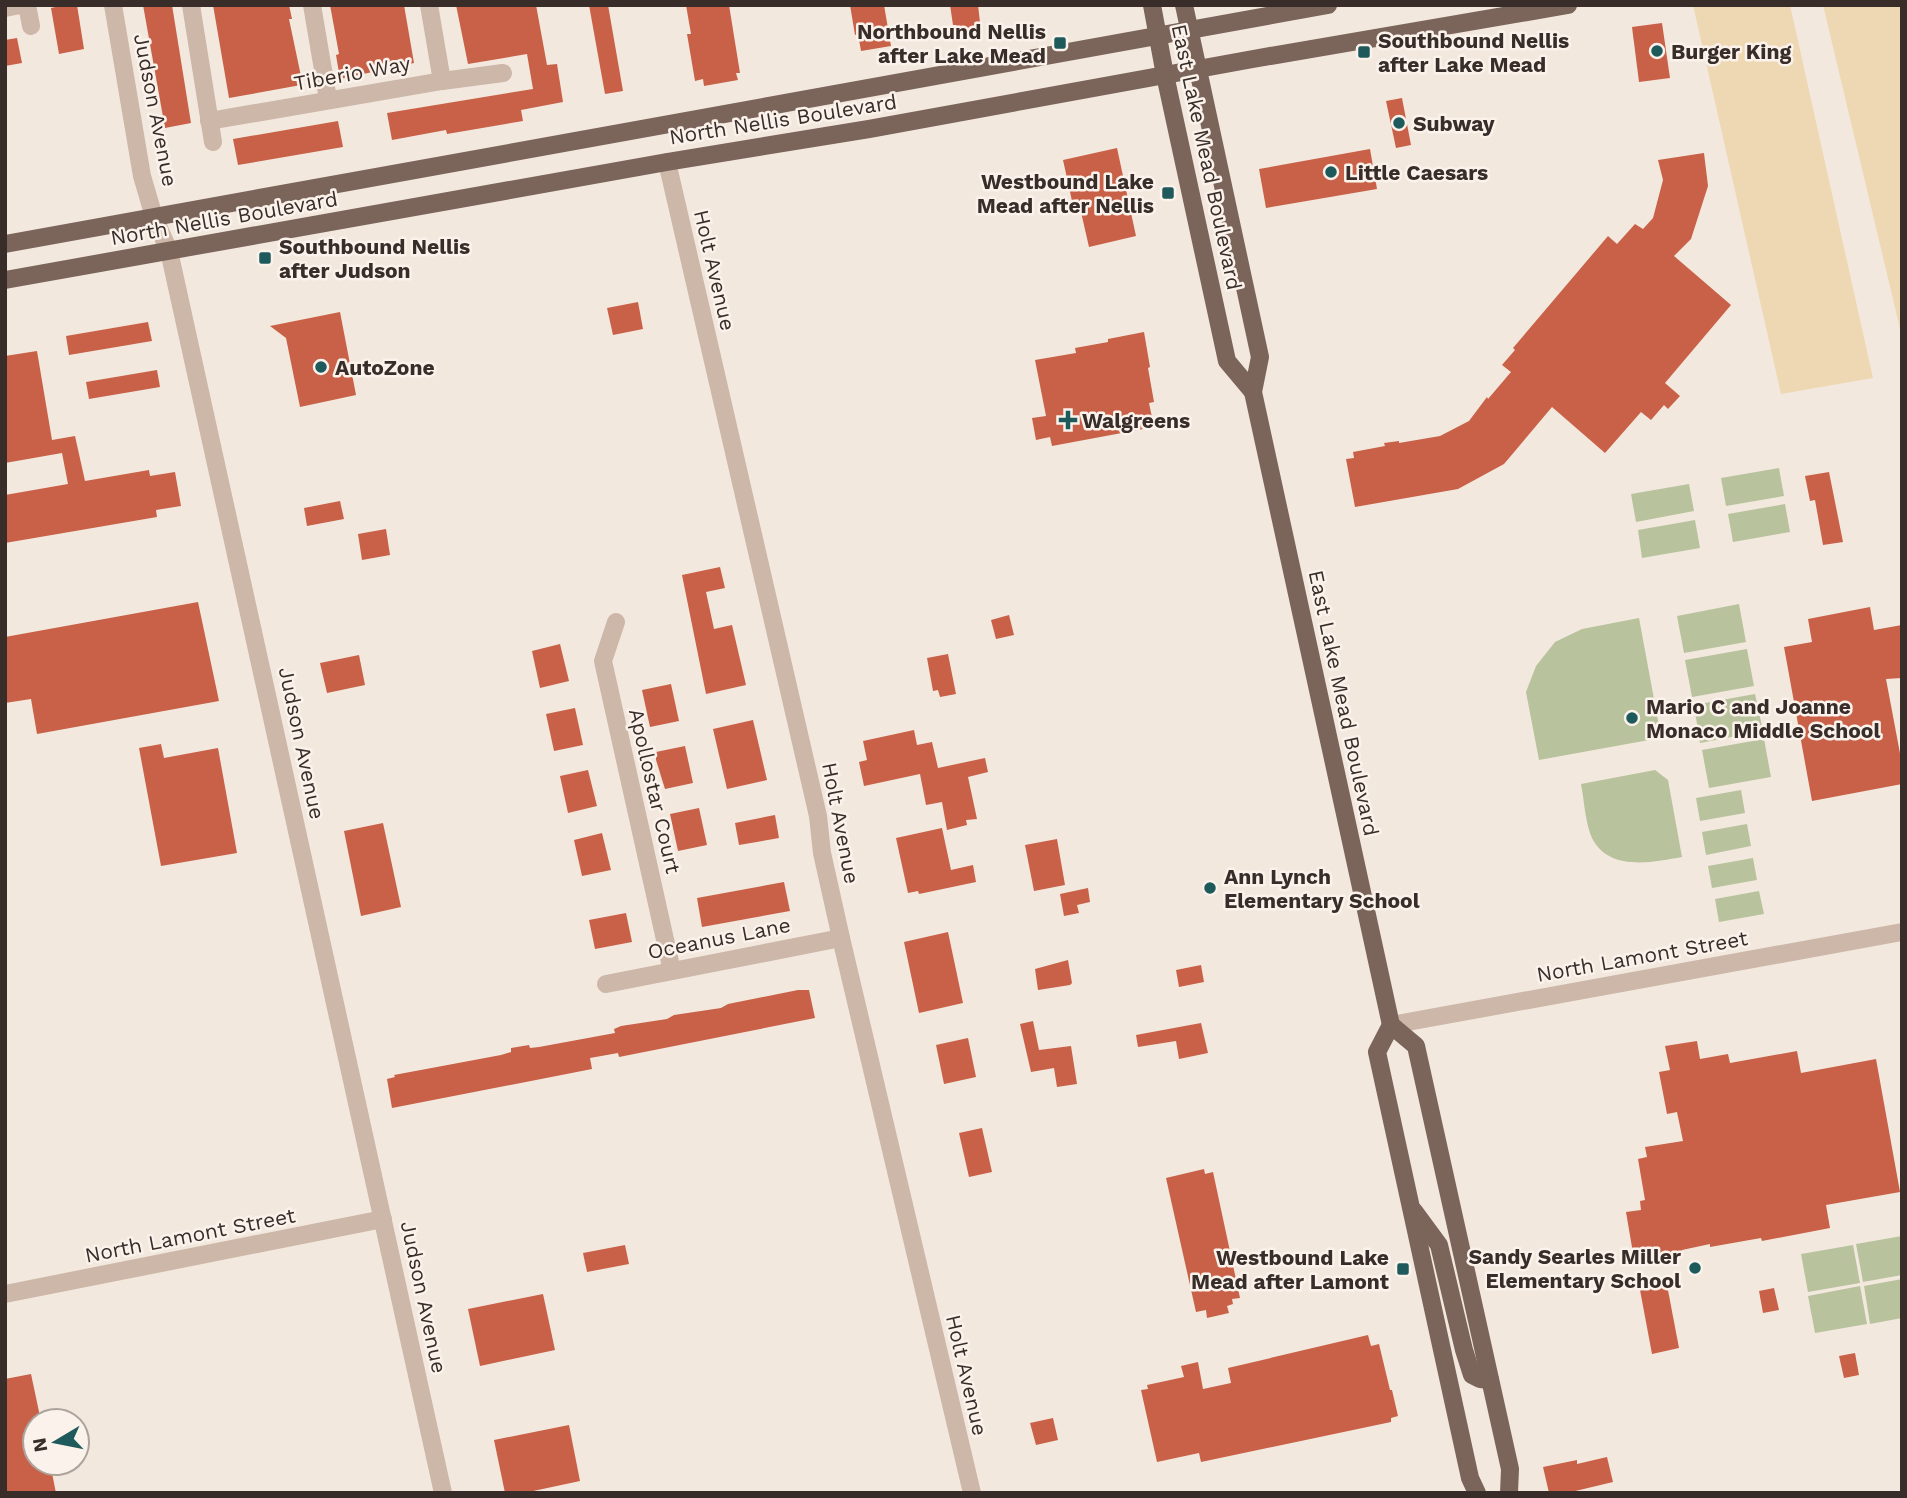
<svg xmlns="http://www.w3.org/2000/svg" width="1907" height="1498" font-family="'Work Sans',sans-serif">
<rect width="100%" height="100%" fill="#f3e8de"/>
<g fill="#b8c39d">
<polygon points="1779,468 1784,496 1726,506 1721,478"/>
<polygon points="1689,484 1694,511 1636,522 1631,494"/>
<polygon points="1785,504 1790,532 1733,542 1728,514"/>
<polygon points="1695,520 1700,548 1642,558 1638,530"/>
<polygon points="1739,604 1746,642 1684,653 1677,616"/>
<polygon points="1639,618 1659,726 1649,740 1539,760 1526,692 1536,666 1555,642 1582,629"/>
<polygon points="1747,649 1754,686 1692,697 1685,660"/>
<polygon points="1755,694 1763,731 1700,743 1694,705"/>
<polygon points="1764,739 1771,777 1709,788 1702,750"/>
<path d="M1655 770 1668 780 1682 857C1650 863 1604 872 1590 833 1585 818 1584 800 1581 784Z"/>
<polygon points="1741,790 1745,813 1700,821 1696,798"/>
<polygon points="1747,824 1751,846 1706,855 1702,832"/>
<polygon points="1753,858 1757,880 1712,888 1708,866"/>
<polygon points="1759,891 1764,914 1719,922 1715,899"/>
<polygon points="1902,1236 1902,1275 1863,1282 1856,1244"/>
<polygon points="1853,1245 1860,1283 1808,1292 1801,1254"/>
<polygon points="1902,1279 1902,1318 1870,1324 1864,1286"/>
<polygon points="1860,1286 1867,1324 1815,1333 1808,1296"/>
</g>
<g fill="#eed8b4">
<polygon points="1693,5 1790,5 1873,378 1781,394"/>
<polygon points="1823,5 1902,5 1902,337"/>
</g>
<g fill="#c86147">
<polygon points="65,5 77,5 84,49 59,54 51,8"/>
<polygon points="143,5 172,5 191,123 165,128"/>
<polygon points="213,5 289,5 292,19 289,19 302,81 300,81 301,85 229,98"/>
<polygon points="330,5 404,5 414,63 340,79 336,55 339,54"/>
<polygon points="456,5 536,5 547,65 557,64 563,102 521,110 523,121 447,134 446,130 392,140 387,113 533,89 527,54 468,64"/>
<polygon points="589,5 608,5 623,91 605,94"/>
<polygon points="686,5 729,5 740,73 736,73 738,80 704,86 703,79 695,81 687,34 691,34"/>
<polygon points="850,5 884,5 891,46 861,51 858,34 855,35"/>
<polygon points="950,5 978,5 981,31 958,35 956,25 953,25"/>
<polygon points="1662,23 1670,78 1639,82 1632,27"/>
<polygon points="17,38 22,63 5,66 5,40"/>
<polygon points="1402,98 1411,145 1396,148 1386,101"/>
<polygon points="338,121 343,147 238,165 233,139"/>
<polygon points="1117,148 1136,236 1089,247 1078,199 1072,201 1063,160"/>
<polygon points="1370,149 1377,189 1266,208 1259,169"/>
<polygon points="1704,153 1708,186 1691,239 1674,256 1731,305 1665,383 1680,396 1668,409 1664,405 1651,420 1641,412 1605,453 1552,407 1504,464 1458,489 1355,507 1346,459 1354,458 1353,452 1385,446 1384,443 1399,441 1399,443 1440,436 1469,421 1487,397 1488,399 1511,372 1502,365 1515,350 1513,348 1608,236 1617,244 1635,224 1643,229 1653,218 1663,180 1658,160"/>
<polygon points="638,302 643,329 613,335 607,308"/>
<polygon points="340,312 356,395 300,407 286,338 270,326"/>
<polygon points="148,322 152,341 69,355 66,336"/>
<polygon points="1144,332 1150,367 1148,368 1154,402 1149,403 1154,427 1052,446 1050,437 1036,440 1032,418 1046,416 1035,360 1076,353 1075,348 1108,342 1108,339"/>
<polygon points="37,351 52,440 75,436 85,481 149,470 150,476 175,472 181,506 156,510 157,517 5,543 5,495 68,484 62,453 5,463 5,356"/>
<polygon points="157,370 160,387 89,399 86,382"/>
<polygon points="1829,472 1843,542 1823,545 1815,500 1810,501 1805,476"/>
<polygon points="340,501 344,519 307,526 304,508"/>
<polygon points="386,529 390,555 362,560 358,534"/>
<polygon points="720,567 725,588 706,592 714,629 732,625 746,685 706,694 682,575"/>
<polygon points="198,602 219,701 37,734 31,699 5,703 5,637"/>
<polygon points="1870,607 1874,630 1902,625 1902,678 1886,679 1902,764 1902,784 1812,801 1784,647 1812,642 1808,619"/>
<polygon points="1009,615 1014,635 996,639 991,620"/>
<polygon points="560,644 569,681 540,688 532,651"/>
<polygon points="948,654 956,694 940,697 938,690 933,691 927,658"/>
<polygon points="359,655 365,685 327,693 320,663"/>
<polygon points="671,684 679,721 650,727 642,690"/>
<polygon points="575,708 583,745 554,751 546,714"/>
<polygon points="753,720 767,780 727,789 713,729"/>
<polygon points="914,730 917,745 932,742 938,768 985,758 988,772 968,777 977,819 966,820 967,825 947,830 942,802 926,805 920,774 864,786 859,762 867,760 863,741"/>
<polygon points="161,744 164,758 218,748 237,853 161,866 139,748"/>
<polygon points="685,746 693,783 665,789 656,760 656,752"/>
<polygon points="588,770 597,806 568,813 560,776"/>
<polygon points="699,808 707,845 678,851 670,814"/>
<polygon points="775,815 779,838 739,845 735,823"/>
<polygon points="383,823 401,907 361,916 344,831"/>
<polygon points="942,828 951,870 973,865 976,882 919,894 918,891 908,893 896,838"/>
<polygon points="602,833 611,870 582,876 574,840"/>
<polygon points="1057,839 1065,885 1034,891 1025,845"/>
<polygon points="784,882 790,911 702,927 697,898"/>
<polygon points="1088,888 1090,902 1077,905 1079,913 1064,916 1060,894"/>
<polygon points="626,913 632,942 595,949 589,920"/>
<polygon points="948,932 963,1003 919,1013 904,942"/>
<polygon points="1068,960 1072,983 1070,985 1038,990 1035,969"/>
<polygon points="1201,965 1204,982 1179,987 1176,970"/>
<polygon points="798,990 809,990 815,1018 619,1057 618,1053 590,1058 592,1069 392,1108 387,1079 395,1077 394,1075 501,1055 511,1052 511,1048 529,1045 530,1048 539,1047 615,1033 614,1029 621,1026 667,1019 674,1015 721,1008 728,1004"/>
<polygon points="1033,1021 1039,1050 1071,1046 1077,1084 1057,1087 1054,1068 1031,1072 1020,1024"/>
<polygon points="1201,1023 1208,1053 1179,1059 1176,1041 1138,1047 1136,1035"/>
<polygon points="968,1038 976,1077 944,1084 936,1045"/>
<polygon points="1697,1041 1700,1059 1728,1054 1730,1063 1797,1051 1801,1073 1876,1059 1900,1192 1826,1205 1830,1228 1762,1241 1761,1238 1710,1247 1710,1244 1682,1250 1683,1255 1660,1259 1659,1255 1634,1259 1626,1212 1641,1210 1640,1201 1645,1200 1638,1159 1647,1157 1645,1147 1683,1141 1677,1112 1667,1114 1659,1072 1670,1070 1665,1046"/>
<polygon points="982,1128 992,1172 969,1177 959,1133"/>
<polygon points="1204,1169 1205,1174 1213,1172 1240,1298 1232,1299 1233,1304 1227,1306 1229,1313 1207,1318 1206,1310 1196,1312 1166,1178"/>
<polygon points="625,1245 629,1264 587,1272 583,1253"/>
<polygon points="1667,1285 1679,1348 1652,1354 1640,1290"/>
<polygon points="1774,1288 1779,1310 1763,1313 1759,1291"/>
<polygon points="543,1294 555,1350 480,1366 468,1309"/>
<polygon points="1368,1335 1371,1346 1379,1344 1390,1390 1392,1390 1398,1416 1391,1418 1391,1422 1201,1462 1199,1453 1157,1462 1141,1390 1148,1389 1147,1385 1184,1377 1181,1366 1198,1362 1203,1389 1231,1383 1228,1368"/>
<polygon points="1855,1353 1859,1375 1844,1378 1839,1356"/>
<polygon points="31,1374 41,1421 35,1421 35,1463 50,1463 56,1493 5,1493 5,1379"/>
<polygon points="1053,1418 1058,1440 1036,1445 1030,1423"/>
<polygon points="569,1425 580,1481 524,1493 505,1493 494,1440"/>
<polygon points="1607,1457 1613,1482 1567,1493 1549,1493 1543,1467 1577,1460 1577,1464"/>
</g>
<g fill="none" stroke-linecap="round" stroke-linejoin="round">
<g stroke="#ccb7a9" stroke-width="18">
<polyline points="27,5 31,26"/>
<polyline points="113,5 142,176 154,217 169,251 443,1493"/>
<polyline points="191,5 213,142"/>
<polyline points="312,5 328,99"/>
<polyline points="429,5 442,81"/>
<polyline points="5,8 20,5"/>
<polyline points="209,121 442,81 503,73"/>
<polyline points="667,162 818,816 822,853 841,938 972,1493"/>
<polyline points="616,622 603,661 672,971"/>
<polyline points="606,984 841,938"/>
<polyline points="1391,1025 1902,932"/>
<polyline points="5,1294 383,1219"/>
</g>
<g stroke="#7b645a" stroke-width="18">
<polyline points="1152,5 1165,75 1227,361 1253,392"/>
<polyline points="1184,5 1260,357 1253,392 1391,1025 1416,1046 1510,1469 1509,1493"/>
<polyline points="5,244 1328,5"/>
<polyline points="5,280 667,162 869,129 1253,59 1568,5"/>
<polyline points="1391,1025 1377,1052 1470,1478 1477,1493"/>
<polyline points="1414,1211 1439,1245 1464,1350 1472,1375 1480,1379 1490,1380"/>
</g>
</g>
<g fill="#1e5a5b" stroke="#faf2eb" stroke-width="2.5">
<rect x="1053" y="36" width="14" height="14" rx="3.5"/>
<circle cx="1657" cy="51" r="7"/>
<rect x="1357" y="45" width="14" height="14" rx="3.5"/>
<circle cx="1399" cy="123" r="7"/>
<circle cx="1331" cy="172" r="7"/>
<rect x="1161" y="186" width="14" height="14" rx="3.5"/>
<rect x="258" y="251" width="14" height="14" rx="3.5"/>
<circle cx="321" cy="367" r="7"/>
<path d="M1064.5 409.5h7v7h7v7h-7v7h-7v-7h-7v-7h7z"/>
<circle cx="1632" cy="718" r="7"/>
<circle cx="1210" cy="888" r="7"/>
<circle cx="1695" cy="1268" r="7"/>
<rect x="1396" y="1262" width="14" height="14" rx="3.5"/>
</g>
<g text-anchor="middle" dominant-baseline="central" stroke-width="5" stroke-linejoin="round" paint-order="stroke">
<g font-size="21" font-weight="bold" fill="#392d29" stroke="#faf2eb" text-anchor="start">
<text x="1046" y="31" text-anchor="end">Northbound Nellis<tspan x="1046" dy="24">after Lake Mead</tspan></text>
<text x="1378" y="40">Southbound Nellis<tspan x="1378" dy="24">after Lake Mead</tspan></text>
<text x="1671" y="51">Burger King</text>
<text x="1413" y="123">Subway</text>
<text x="1345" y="172">Little Caesars</text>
<text x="1154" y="181" text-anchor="end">Westbound Lake<tspan x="1154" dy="24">Mead after Nellis</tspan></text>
<text x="279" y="246">Southbound Nellis<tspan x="279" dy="24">after Judson</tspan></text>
<text x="335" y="367">AutoZone</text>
<text x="1082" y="420">Walgreens</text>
<text x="1646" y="706">Mario C and Joanne<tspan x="1646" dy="24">Monaco Middle School</tspan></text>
<text x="1224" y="876">Ann Lynch<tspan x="1224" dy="24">Elementary School</tspan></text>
<text x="1681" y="1256" text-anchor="end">Sandy Searles Miller<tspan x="1681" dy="24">Elementary School</tspan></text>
<text x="1389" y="1257" text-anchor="end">Westbound Lake<tspan x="1389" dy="24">Mead after Lamont</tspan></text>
</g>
<g font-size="21" fill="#392d29" stroke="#faf2eb">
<text transform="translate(352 73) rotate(-10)">Tiberio Way</text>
<text transform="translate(156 110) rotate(79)">Judson Avenue</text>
<text transform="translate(783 119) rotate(-9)">North Nellis Boulevard</text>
<text transform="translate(1207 157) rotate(78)">East Lake Mead Boulevard</text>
<text transform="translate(224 218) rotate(-10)">North Nellis Boulevard</text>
<text transform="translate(715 270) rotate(77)">Holt Avenue</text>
<text transform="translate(1344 703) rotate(78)">East Lake Mead Boulevard</text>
<text transform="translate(302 743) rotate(78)">Judson Avenue</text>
<text transform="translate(655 791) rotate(77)">Apollostar Court</text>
<text transform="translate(841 823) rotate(79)">Holt Avenue</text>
<text transform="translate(719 938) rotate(-11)">Oceanus Lane</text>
<text transform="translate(1642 956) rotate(-10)">North Lamont Street</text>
<text transform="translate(190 1235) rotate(-11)">North Lamont Street</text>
<text transform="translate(424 1297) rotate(78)">Judson Avenue</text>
<text transform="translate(967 1375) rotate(77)">Holt Avenue</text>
</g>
</g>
<rect width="1907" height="1498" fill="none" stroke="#392d29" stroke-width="14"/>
<g transform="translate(56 1442) rotate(260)"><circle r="33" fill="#faf2eb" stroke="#ada39d" stroke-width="2"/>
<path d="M0-5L12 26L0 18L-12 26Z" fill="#1e5a5b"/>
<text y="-10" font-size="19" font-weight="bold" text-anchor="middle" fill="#392d29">N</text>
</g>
</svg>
